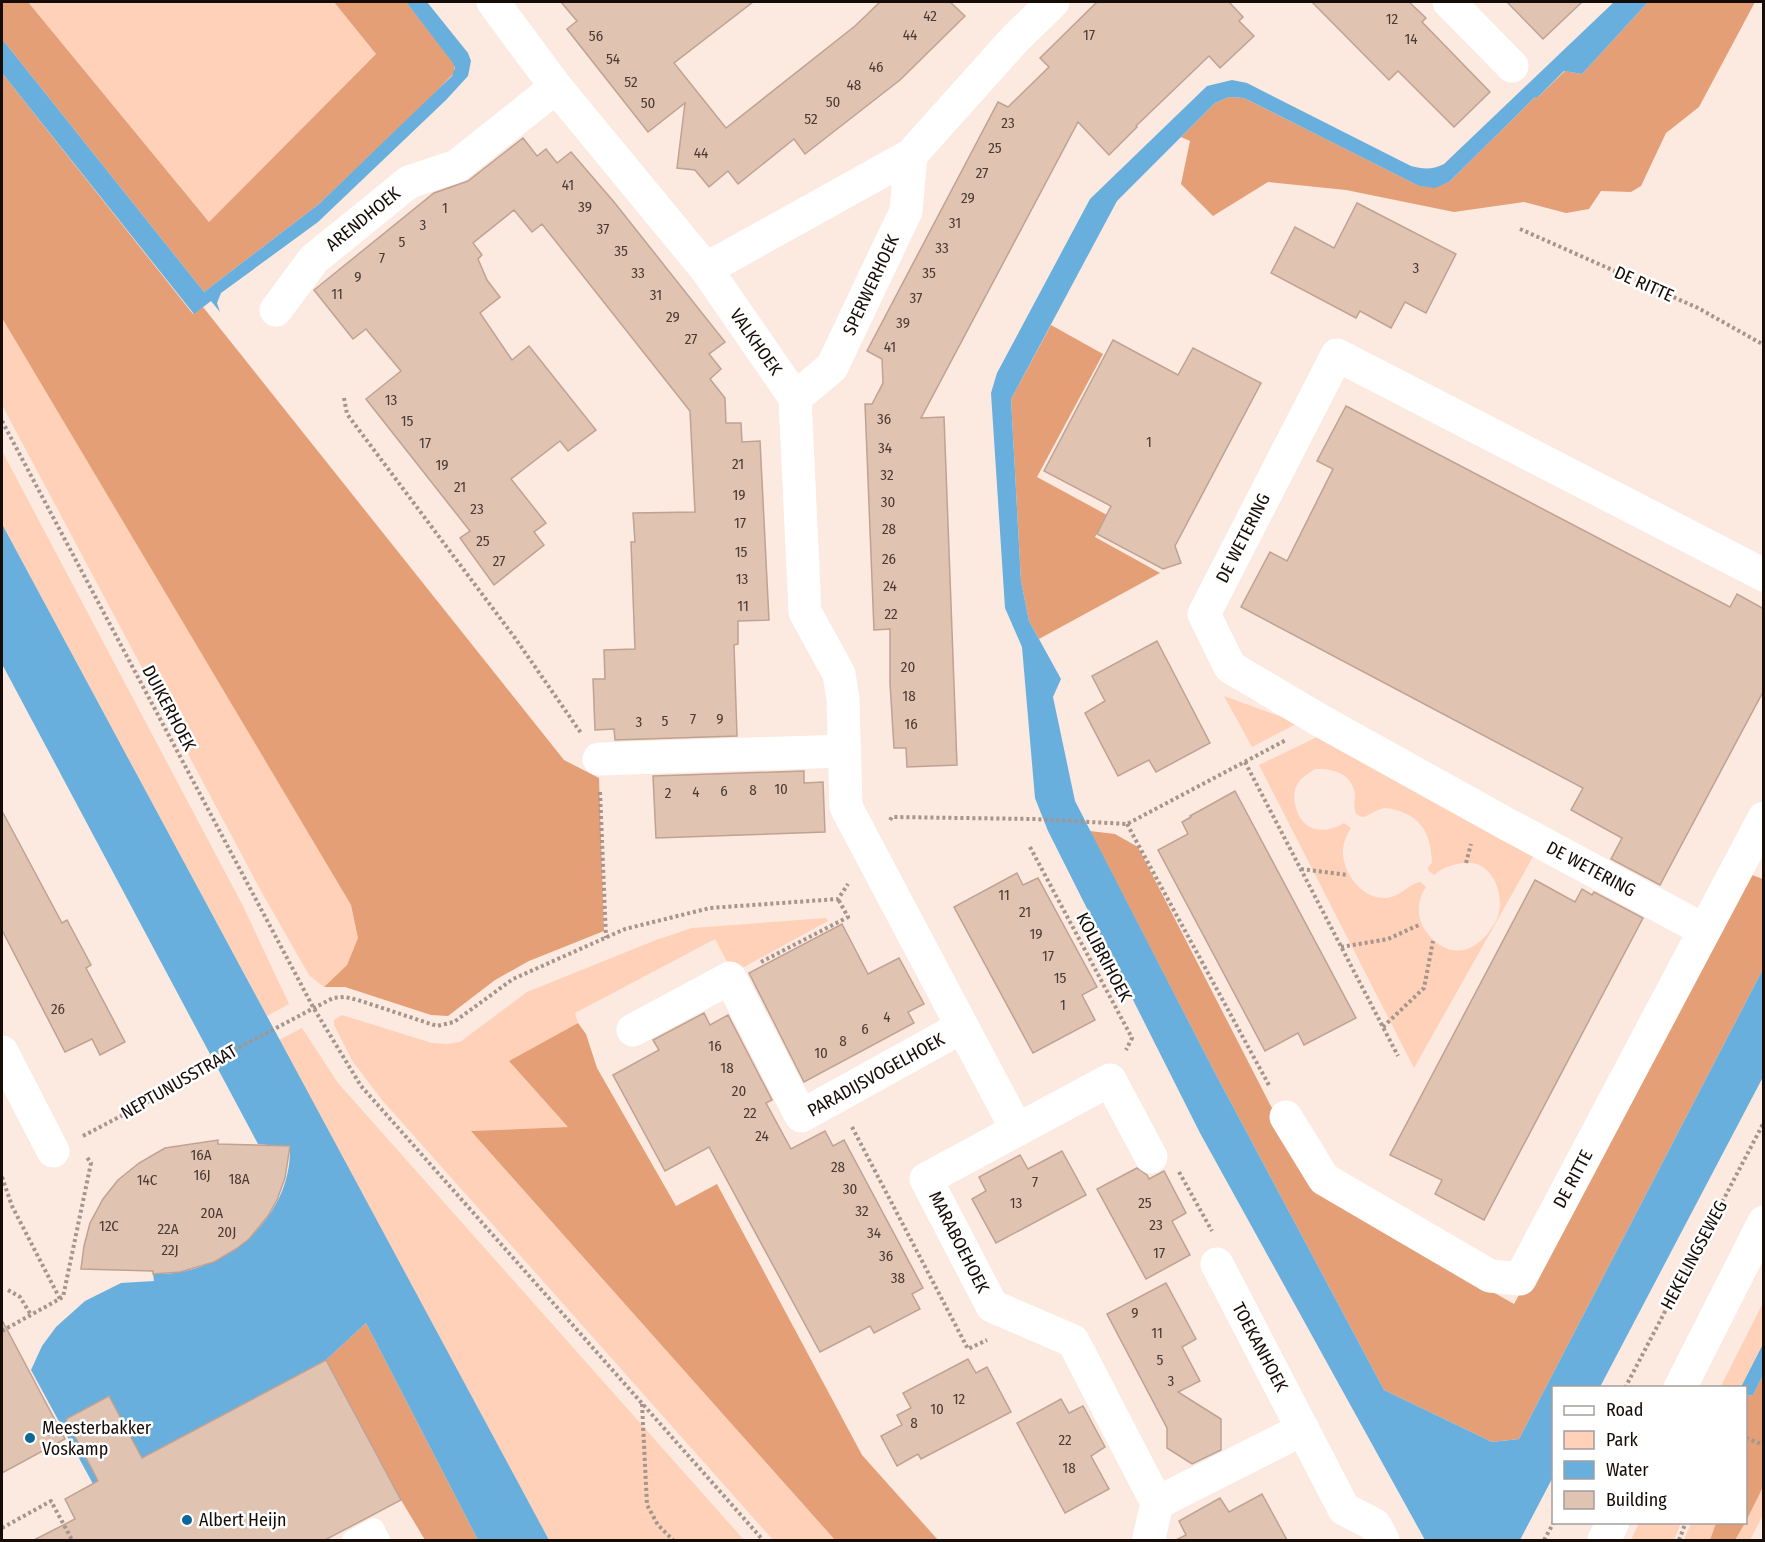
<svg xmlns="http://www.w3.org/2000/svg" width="1765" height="1542" font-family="'Fira Sans Condensed',sans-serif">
<rect width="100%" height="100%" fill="#fce9df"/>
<g fill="#fed1b8" fill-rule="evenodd">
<polygon points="28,2 334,2 376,54 209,222"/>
<polygon points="2,318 351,905 358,938 347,965 324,987 309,975 261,891 2,405"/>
<polygon points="2,451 243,906 289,1004 267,1016 2,524"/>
<polygon points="1224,696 1298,723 1252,747"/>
<path d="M1319 736 1534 855 1414 1068 1259 765ZM1315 769C1332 768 1353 773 1355 795 1355 802 1353 806 1356 814L1362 817C1369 816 1375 810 1384 808 1391 808 1400 811 1407 814 1427 825 1431 841 1432 863L1428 867V870L1434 875C1444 866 1464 860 1477 864 1496 871 1504 898 1498 916 1497 921 1492 927 1489 932 1469 958 1443 956 1425 930 1416 917 1417 900 1426 887L1420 882C1408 884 1401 897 1386 898 1363 899 1345 876 1343 855 1342 845 1346 836 1351 828L1344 823C1325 835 1302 832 1296 808 1294 801 1293 792 1297 785 1300 778 1309 773 1315 769Z"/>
<polygon points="826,918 828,921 733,973 715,939 575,1013 578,1023 509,1061 569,1127 472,1131 835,1540 773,1540 383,1101 353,1062 334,1025 334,1020 342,1015 432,1043 447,1044 460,1042 527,992 656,940 692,928"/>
<polygon points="302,1028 338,1083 744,1540 549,1540 279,1040"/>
<polygon points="1763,1303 1763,1344 1741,1387 1720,1388"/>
<polygon points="1763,1487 1763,1515 1750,1540 1735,1540"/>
<polygon points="1639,1523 1639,1522 1681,1523 1674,1540 1631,1540"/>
<polygon points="1691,1523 1716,1523 1710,1540 1684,1540"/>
</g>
<g fill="#e59f77">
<polygon points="2,2 28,2 209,222 376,54 334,2 406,2 454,63 455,72 423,105 319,204 204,292 2,39"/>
<polygon points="1648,2 1755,2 1699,107 1666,133 1641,186 1631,192 1601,191 1589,209 1566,213 1524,202 1454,212 1346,190 1268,182 1213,216 1181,184 1190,141 1181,137 1215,103 1229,97 1244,98 1419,186 1435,187 1449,182 1535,97 1538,97 1565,71 1582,74"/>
<polygon points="2,73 193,314 203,307 564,760 599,778 604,931 529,961 495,980 448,1016 431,1015 345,987 324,987 347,965 358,938 351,905 2,318"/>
<polygon points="1051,325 1103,354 1037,477 1107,515 1095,537 1160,573 1039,639 1029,621 1021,581 1011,399"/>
<polygon points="1090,831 1115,834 1138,847 1314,1190 1514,1304 1752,875 1763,879 1763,969 1519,1439 1492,1442 1384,1390 1214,1071"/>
<polygon points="578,1023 586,1034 597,1068 676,1206 717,1184 862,1455 938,1540 835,1540 471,1131 568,1127 509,1061"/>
<polygon points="366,1323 478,1540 425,1540 401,1500 326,1360"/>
<polygon points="1763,1375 1763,1487 1746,1521 1746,1396 1753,1395"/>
<polygon points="1716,1523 1716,1522 1745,1523 1735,1540 1710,1540"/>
</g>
<g fill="#68afde">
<polygon points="406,2 427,2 468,53 471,61 468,76 446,100 318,222 221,293 217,303 220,312 211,301 194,314 2,73 2,39 204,292 319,204 452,76 455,68 453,63"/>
<path d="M1614 2H1648L1582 74 1564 71 1538 97H1535L1449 182 1435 188 1419 186 1244 98 1229 97 1215 103 1117 201 1011 399 1021 581 1029 621 1061 679 1053 697 1075 801 1214 1071 1384 1390 1492 1442 1519 1439 1763 969V1077L1600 1387 1554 1388 1553 1477 1520 1540H1425L1200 1133 1048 831 1035 798 1022 647 1005 608 991 393 997 373 1090 199 1207 86 1232 80 1247 83 1411 166C1423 169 1432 170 1444 164Z"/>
<path d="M2 524 549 1540H478L366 1323 326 1360 93 1484 31 1370 42 1346 56 1327 85 1301 121 1283 154 1281 153 1274C223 1277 292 1219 290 1147L258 1144 2 664Z"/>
<polygon points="1763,1344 1763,1375 1753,1395 1746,1396 1746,1388 1741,1387"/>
</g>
<g fill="#e1c3b2" stroke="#bfa292" stroke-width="1.5">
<polygon points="561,2 753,2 674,63 726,128 855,26 880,2 950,2 965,16 900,80 805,154 794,139 738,184 728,171 709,187 695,170 677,168 685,103 648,132 567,29 577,21"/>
<polygon points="1097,2 1229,2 1243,17 1239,21 1254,36 1220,68 1209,56 1136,126 1137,127 1109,155 1078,122 921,418 944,417 957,765 907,767 906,748 894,748 890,683 890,629 874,630 865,404 872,404 883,383 882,359 867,351 998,102 1008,107 1049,67 1040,58"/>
<polygon points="1312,2 1409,2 1426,18 1422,22 1490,92 1454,127 1398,71 1389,80"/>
<polygon points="1507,2 1582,2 1543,39"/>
<polygon points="523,138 537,156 546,149 557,163 571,152 614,202 725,342 709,354 721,369 710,379 725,398 726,423 741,423 742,442 760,441 769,620 738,621 738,644 734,645 737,736 615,740 614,729 595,730 593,679 605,679 604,650 635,649 631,542 635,542 633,513 695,512 690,411 542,224 532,232 514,210 473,243 482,255 478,259 487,280 500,297 480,313 512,360 529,346 596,430 568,451 560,441 511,479 546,523 534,532 544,545 494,585 460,538 470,531 366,399 401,371 366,329 353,339 314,290 434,193 468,181"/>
<polygon points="1357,203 1456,254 1426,313 1405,302 1391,328 1360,311 1356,318 1271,273 1295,227 1334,248"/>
<polygon points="1113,340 1178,375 1193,348 1261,383 1175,546 1181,563 1163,569 1097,534 1111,506 1044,471"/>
<polygon points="1346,406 1730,607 1737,594 1764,609 1764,690 1660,885 1611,859 1622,838 1571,810 1583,788 1241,607 1270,552 1287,561 1333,469 1317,461"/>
<polygon points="1157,641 1210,743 1156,772 1149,760 1118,776 1085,713 1105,701 1092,676"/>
<polygon points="804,771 804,783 823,782 825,832 656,838 653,776"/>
<polygon points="1235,791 1356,1018 1304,1045 1298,1033 1265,1051 1158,850 1188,834 1182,822 1191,817 1190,816"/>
<polygon points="2,811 62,923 67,920 91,965 86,968 125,1042 100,1055 92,1039 65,1052 2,930"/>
<polygon points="1017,873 1023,885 1038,878 1097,987 1082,995 1095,1020 1033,1053 954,907"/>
<polygon points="1535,880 1575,902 1582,889 1592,895 1594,892 1643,918 1484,1220 1435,1194 1442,1180 1390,1155"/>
<polygon points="842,924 868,974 899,958 924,1004 908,1012 914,1023 804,1082 749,973"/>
<polygon points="704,1013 710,1025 728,1015 772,1100 766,1103 791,1149 825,1131 833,1146 844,1140 923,1288 912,1294 920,1309 874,1333 870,1326 820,1352 709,1147 665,1171 613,1075 659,1050 653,1040"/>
<polygon points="218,1140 218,1144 290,1146 285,1178 277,1200 268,1216 249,1239 236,1249 214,1262 180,1272 153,1274 153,1271 81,1269 84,1246 90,1223 103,1199 118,1180 139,1163 165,1148"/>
<polygon points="1062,1151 1086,1195 996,1243 972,1199 986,1191 979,1177 1020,1155 1028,1169"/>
<polygon points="1137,1168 1147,1175 1149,1179 1164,1171 1186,1213 1172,1221 1190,1255 1146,1279 1097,1189"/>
<polygon points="1166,1283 1196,1339 1182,1347 1200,1381 1178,1392 1221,1419 1221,1450 1192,1464 1167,1448 1167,1428 1107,1314"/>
<polygon points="2,1320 65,1439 2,1473"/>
<polygon points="968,1359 976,1373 987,1367 1011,1412 921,1459 918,1454 897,1466 881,1436 902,1425 897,1415 911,1408 903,1393"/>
<polygon points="326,1360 401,1500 325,1540 34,1540 75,1519 65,1499 98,1481 66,1419 109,1396 142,1458"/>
<polygon points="1061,1399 1069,1413 1083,1406 1105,1447 1091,1456 1109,1489 1065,1513 1017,1423"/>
<polygon points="1262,1494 1287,1540 1176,1540 1186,1535 1179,1521 1220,1498 1229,1512"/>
</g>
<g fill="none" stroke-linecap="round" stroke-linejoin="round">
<g stroke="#a5958d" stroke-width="4" stroke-dasharray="3 3" stroke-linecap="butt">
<polyline points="1520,229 1698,308 1764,345"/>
<polyline points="344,398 347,414 515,638 581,733"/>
<polyline points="2,421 313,1007 361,1086 763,1540"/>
<polyline points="1245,762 1398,1056"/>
<polyline points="600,792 606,938"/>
<polyline points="890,820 892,817 1034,819 1127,824 1286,740"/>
<polyline points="1127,824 1270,1087"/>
<polyline points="1030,847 1132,1038 1126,1050"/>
<polyline points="1466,863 1471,844"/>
<polyline points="1301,869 1348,875"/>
<polyline points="1341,947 1388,939 1421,924"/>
<polyline points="761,962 848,917 838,899"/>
<polyline points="1383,1027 1424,988 1433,941"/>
<polyline points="852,1127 968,1349 987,1340"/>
<polyline points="83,1136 195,1077 208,1064 333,998 345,997 358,1000 437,1026 454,1022 513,979 625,929 710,908 838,899 848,884"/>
<polyline points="1179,1172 1212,1231"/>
<polyline points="2,1177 12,1206 60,1299"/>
<polyline points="8,1290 20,1297 31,1315"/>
<polyline points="2,1331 63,1297 91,1163 86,1156"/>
<polyline points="1625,1388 1764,1122"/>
<polyline points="642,1404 647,1505 658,1525 673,1540"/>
<polyline points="1746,1438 1764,1445"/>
<polyline points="2,1528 51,1501 72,1540"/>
<polyline points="1544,1540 1554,1522"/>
<polyline points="1679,1540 1686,1522"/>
</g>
<polyline stroke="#fff" stroke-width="20" points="352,1540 374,1528 380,1540"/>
<g stroke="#fff" stroke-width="33">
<polyline points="493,2 556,87 706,269 795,398 805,612 839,674 843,699 846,807 1017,1130 926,1179 992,1306 1073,1341 1157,1503 1149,1538 1150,1540"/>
<polyline points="1449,2 1512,66"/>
<polyline points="706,269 911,155 1014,40 1053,2"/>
<polyline points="276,310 314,259 409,182 457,166 556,87"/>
<polyline points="795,398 832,367 906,211 911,155"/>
<polyline points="599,759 844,751"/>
<polyline points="1704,930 1503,822 1321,721 1230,667 1204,614 1337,355 1764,575"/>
<polyline points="633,1030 730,978 801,1116 962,1027"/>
<polyline points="2,1052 53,1151"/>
<polyline points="1286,1117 1324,1179 1490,1276 1520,1279 1764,818"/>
<polyline points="1017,1130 1110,1080 1151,1157"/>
<polyline points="1217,1264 1344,1509 1375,1525 1383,1540"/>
<polyline points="1157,1503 1303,1429"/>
</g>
<g stroke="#fff" stroke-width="33">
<polyline points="1680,1388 1764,1222"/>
<polyline points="1604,1540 1613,1522"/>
</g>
</g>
<g fill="#0c6898" stroke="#fff" stroke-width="2">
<circle cx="30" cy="1438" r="6"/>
<circle cx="187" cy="1520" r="6"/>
</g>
<g text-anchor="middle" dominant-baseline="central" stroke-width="5" stroke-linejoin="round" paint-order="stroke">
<g font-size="15" fill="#493a32">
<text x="930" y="16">42</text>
<text x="1392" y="19">12</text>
<text x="910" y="35">44</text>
<text x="1089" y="35">17</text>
<text x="596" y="36">56</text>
<text x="1411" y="39">14</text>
<text x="613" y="59">54</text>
<text x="876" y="67">46</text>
<text x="631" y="82">52</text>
<text x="854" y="85">48</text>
<text x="833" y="102">50</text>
<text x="648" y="103">50</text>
<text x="811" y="119">52</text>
<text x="1008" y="123">23</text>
<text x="995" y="148">25</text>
<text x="701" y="153">44</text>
<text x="982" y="173">27</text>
<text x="568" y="185">41</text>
<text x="968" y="198">29</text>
<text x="585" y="207">39</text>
<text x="445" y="208">1</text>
<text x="955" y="223">31</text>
<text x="423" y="225">3</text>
<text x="603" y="229">37</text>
<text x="402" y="242">5</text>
<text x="942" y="248">33</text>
<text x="621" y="251">35</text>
<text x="382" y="258">7</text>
<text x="1416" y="268">3</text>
<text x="638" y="273">33</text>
<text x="929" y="273">35</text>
<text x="358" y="277">9</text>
<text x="337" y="294">11</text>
<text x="656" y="295">31</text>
<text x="916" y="298">37</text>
<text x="673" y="317">29</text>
<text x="903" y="323">39</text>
<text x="691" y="339">27</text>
<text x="890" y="347">41</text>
<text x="391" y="400">13</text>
<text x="884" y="419">36</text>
<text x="407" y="421">15</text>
<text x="1149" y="442">1</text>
<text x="425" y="443">17</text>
<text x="885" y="448">34</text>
<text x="738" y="464">21</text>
<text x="442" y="465">19</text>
<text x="887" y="475">32</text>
<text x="460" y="487">21</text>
<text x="739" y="495">19</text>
<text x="888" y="502">30</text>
<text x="477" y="509">23</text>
<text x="740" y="523">17</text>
<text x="889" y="529">28</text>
<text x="483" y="541">25</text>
<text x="741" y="552">15</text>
<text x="889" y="559">26</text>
<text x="499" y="561">27</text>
<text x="742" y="579">13</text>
<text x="890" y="586">24</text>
<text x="743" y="606">11</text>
<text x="891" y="614">22</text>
<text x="908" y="667">20</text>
<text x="909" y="696">18</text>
<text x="693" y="719">7</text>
<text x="720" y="719">9</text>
<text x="665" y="721">5</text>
<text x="639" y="722">3</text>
<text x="911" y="724">16</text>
<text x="781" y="789">10</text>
<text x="753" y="790">8</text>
<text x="724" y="791">6</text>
<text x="696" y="792">4</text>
<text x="668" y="793">2</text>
<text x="1004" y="895">11</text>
<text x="1025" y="912">21</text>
<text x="1036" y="934">19</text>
<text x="1048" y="956">17</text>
<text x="1060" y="978">15</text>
<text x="1063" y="1005">1</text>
<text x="58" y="1009">26</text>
<text x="887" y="1017">4</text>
<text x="865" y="1029">6</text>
<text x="843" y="1041">8</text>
<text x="715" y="1046">16</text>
<text x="821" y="1053">10</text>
<text x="727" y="1068">18</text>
<text x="739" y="1091">20</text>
<text x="750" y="1113">22</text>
<text x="762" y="1136">24</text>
<text x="201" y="1155">16A</text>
<text x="838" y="1167">28</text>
<text x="202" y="1175">16J</text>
<text x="239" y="1179">18A</text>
<text x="147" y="1180">14C</text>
<text x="1035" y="1182">7</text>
<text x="850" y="1189">30</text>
<text x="1016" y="1203">13</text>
<text x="1145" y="1203">25</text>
<text x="862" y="1211">32</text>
<text x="212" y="1213">20A</text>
<text x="1156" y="1225">23</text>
<text x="109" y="1226">12C</text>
<text x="168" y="1229">22A</text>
<text x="227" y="1232">20J</text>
<text x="874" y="1233">34</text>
<text x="170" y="1250">22J</text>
<text x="1159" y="1253">17</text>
<text x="886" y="1256">36</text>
<text x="898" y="1278">38</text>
<text x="1135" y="1313">9</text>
<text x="1157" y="1333">11</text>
<text x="1160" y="1360">5</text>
<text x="1171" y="1381">3</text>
<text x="959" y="1399">12</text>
<text x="937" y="1409">10</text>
<text x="914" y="1423">8</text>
<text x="1065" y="1440">22</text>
<text x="1069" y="1468">18</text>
</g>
<g font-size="18" fill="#160c07" stroke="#fff">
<text transform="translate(363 219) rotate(-39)">ARENDHOEK</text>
<text transform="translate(1644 284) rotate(24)">DE RITTE</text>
<text transform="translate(871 285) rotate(-65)">SPERWERHOEK</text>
<text transform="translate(756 342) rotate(55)">VALKHOEK</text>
<text transform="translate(1243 538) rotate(-63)">DE WETERING</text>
<text transform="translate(169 708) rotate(62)">DUIKERHOEK</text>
<text transform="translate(1591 869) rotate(28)">DE WETERING</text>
<text transform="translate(1104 957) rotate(62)">KOLIBRIHOEK</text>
<text transform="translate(876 1075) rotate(-29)">PARADIJSVOGELHOEK</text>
<text transform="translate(179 1082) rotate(-30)">NEPTUNUSSTRAAT</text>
<text transform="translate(1573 1179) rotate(-62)">DE RITTE</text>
<text transform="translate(959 1242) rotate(63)">MARABOEHOEK</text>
<text transform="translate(1694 1255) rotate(-62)">HEKELINGSEWEG</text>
<text transform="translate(1260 1347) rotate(62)">TOEKANHOEK</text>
</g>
<g font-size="18" fill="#160c07" stroke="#fff" text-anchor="start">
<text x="42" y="1428">Meesterbakker<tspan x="42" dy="21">Voskamp</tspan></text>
<text x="199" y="1520">Albert Heijn</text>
</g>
</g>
<rect width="1765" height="1542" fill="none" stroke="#160c07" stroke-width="6"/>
<rect x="1552" y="1386" width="195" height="138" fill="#ffffff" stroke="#a29e9c" stroke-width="1.5"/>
<rect x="1564" y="1406" width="30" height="9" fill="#ffffff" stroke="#a29e9c" stroke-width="1.5"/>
<text x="1606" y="1416" font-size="18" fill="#160c07">Road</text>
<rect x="1564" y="1431" width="30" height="18" fill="#fed1b8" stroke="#a29e9c" stroke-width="1.5"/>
<text x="1606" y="1446" font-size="18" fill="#160c07">Park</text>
<rect x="1564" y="1461" width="30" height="18" fill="#68afde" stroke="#a29e9c" stroke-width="1.5"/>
<text x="1606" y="1476" font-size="18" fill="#160c07">Water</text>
<rect x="1564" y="1491" width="30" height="18" fill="#e1c3b2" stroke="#a29e9c" stroke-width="1.5"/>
<text x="1606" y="1506" font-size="18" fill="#160c07">Building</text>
</svg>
